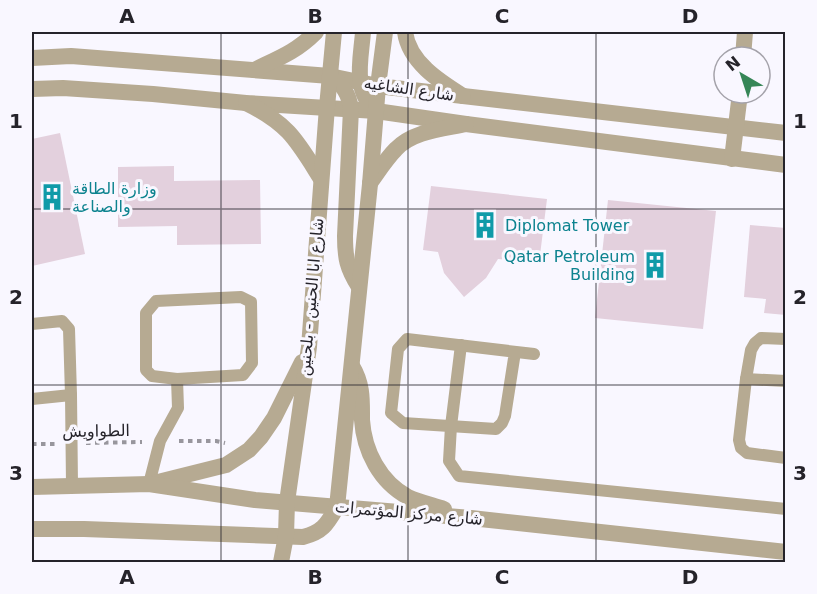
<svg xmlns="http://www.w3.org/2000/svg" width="817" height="594" font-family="'DejaVu Sans',Cairo,sans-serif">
<rect width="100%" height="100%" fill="#f9f7ff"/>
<g fill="#e3d0dd">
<polygon points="60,133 85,254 32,266 32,139"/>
<polygon points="174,166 174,181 260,180 261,244 177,245 177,226 118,227 118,167"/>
<polygon points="431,186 547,199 539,263 498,259 486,278 464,297 444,273 438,252 423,250"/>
<polygon points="608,200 716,211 703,329 595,318"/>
<polygon points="750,225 786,228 786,315 764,313 766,299 744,297"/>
</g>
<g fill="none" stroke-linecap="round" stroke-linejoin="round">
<g stroke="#98969d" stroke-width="4" stroke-dasharray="4.5 4.5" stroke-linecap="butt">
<polyline points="179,441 216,441 225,443"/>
<polyline points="86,443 142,442"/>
<polyline points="32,444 55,444"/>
</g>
<g stroke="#b6aa92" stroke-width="12">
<polyline points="32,324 62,321 69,329 71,395 72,485"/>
<polyline points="786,339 761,338 755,343 751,350 746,379 739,440 741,448 747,453 786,458"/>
<polyline points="461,345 451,426 449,461 459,476 786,509"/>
<polyline points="515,352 505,416 502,423 496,429 403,423 391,413 398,349 407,339 534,354"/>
<polyline points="746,379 786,381"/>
<polyline points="32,399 71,395"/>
<polyline points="149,484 160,441 178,408 177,379 152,376 146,370 146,313 156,301 241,297 251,302 252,363 243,375 177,379"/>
</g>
<g stroke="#b6aa92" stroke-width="16">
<polyline points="743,57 745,32"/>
<polyline points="32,58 71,56 330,76 378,86 463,96 786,133"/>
<polyline points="32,89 63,88 153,94 246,103 376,111 466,124 786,165"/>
<polyline points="732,159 740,93"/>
</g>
<g stroke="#b6aa92" stroke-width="16">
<path d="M363 32C361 60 352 89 376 111"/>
<path d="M405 32C409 62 439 81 463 96"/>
<path d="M254 70C279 58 296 52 316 32"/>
<path d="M330 76C343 84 349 94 351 109L345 236C345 258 347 268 359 287"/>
<path d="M246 103C289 124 297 141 321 179"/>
<path d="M370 183C378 172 386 159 396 149 413 131 443 129 466 124"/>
<path d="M352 366C363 384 362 400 362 420 364 451 380 482 408 497 419 502 432 505 444 509"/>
<polyline points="154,483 226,465 249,450 261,437 274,418 302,362"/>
<polyline points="32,487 149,484 255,500 471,518 786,552"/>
<path d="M32 529H84L303 537C323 532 327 524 337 507L370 184 378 86 385 32"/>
<polyline points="281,562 286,536 287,502 309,347 327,107 334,32"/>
</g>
</g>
<path fill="none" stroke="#25232a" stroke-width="1.5" stroke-opacity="0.55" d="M221 32V562M408 32V562M596 32V562M32 209H786M32 385H786"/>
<defs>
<symbol id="building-bare" viewBox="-9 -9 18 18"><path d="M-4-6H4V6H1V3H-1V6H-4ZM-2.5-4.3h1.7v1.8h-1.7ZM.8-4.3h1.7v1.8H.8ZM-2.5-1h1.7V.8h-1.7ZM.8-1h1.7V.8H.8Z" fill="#0f9aa8" stroke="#f9f7ff" stroke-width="2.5" paint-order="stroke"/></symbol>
</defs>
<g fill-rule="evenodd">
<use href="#building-bare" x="33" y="178" width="38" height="38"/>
<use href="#building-bare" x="466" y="206" width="38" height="38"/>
<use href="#building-bare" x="636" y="246" width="38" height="38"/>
</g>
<g text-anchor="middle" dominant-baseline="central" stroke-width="6" stroke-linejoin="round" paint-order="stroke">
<g font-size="16" fill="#25232a" stroke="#f9f7ff">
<text transform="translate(409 89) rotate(8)">شارع الشاغيه</text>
<text transform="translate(311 297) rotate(-85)">شارع ابا الحنين - بلحنين</text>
<text transform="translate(96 431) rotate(-1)">الطواويش</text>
<text transform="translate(409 513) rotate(5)">شارع مركز المؤتمرات</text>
</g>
<g font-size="16" fill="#0d838f" stroke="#f9f7ff" text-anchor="start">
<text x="72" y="188">وزارة الطاقة<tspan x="72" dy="18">والصناعة</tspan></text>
<text x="505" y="225">Diplomat Tower</text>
<text x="635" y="256" text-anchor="end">Qatar Petroleum<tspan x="635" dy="18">Building</tspan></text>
</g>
</g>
<rect width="817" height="594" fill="none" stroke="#f9f7ff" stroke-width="66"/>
<g transform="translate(742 75) rotate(321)"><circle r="28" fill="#f9f7ff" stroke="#a4a2aa" stroke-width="1.5"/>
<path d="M0-4.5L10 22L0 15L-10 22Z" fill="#368657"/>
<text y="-9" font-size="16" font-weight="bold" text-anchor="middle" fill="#25232a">N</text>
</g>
<rect x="33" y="33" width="751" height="528" fill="none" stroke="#25232a" stroke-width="2"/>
<g font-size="20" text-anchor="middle" font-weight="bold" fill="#25232a">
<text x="127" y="23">A</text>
<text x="315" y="23">B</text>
<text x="502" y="23">C</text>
<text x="690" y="23">D</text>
<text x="16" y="128">1</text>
<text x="800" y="128">1</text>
<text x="16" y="304">2</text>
<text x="800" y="304">2</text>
<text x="16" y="480">3</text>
<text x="800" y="480">3</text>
<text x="127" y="584">A</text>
<text x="315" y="584">B</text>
<text x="502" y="584">C</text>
<text x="690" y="584">D</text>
</g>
</svg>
